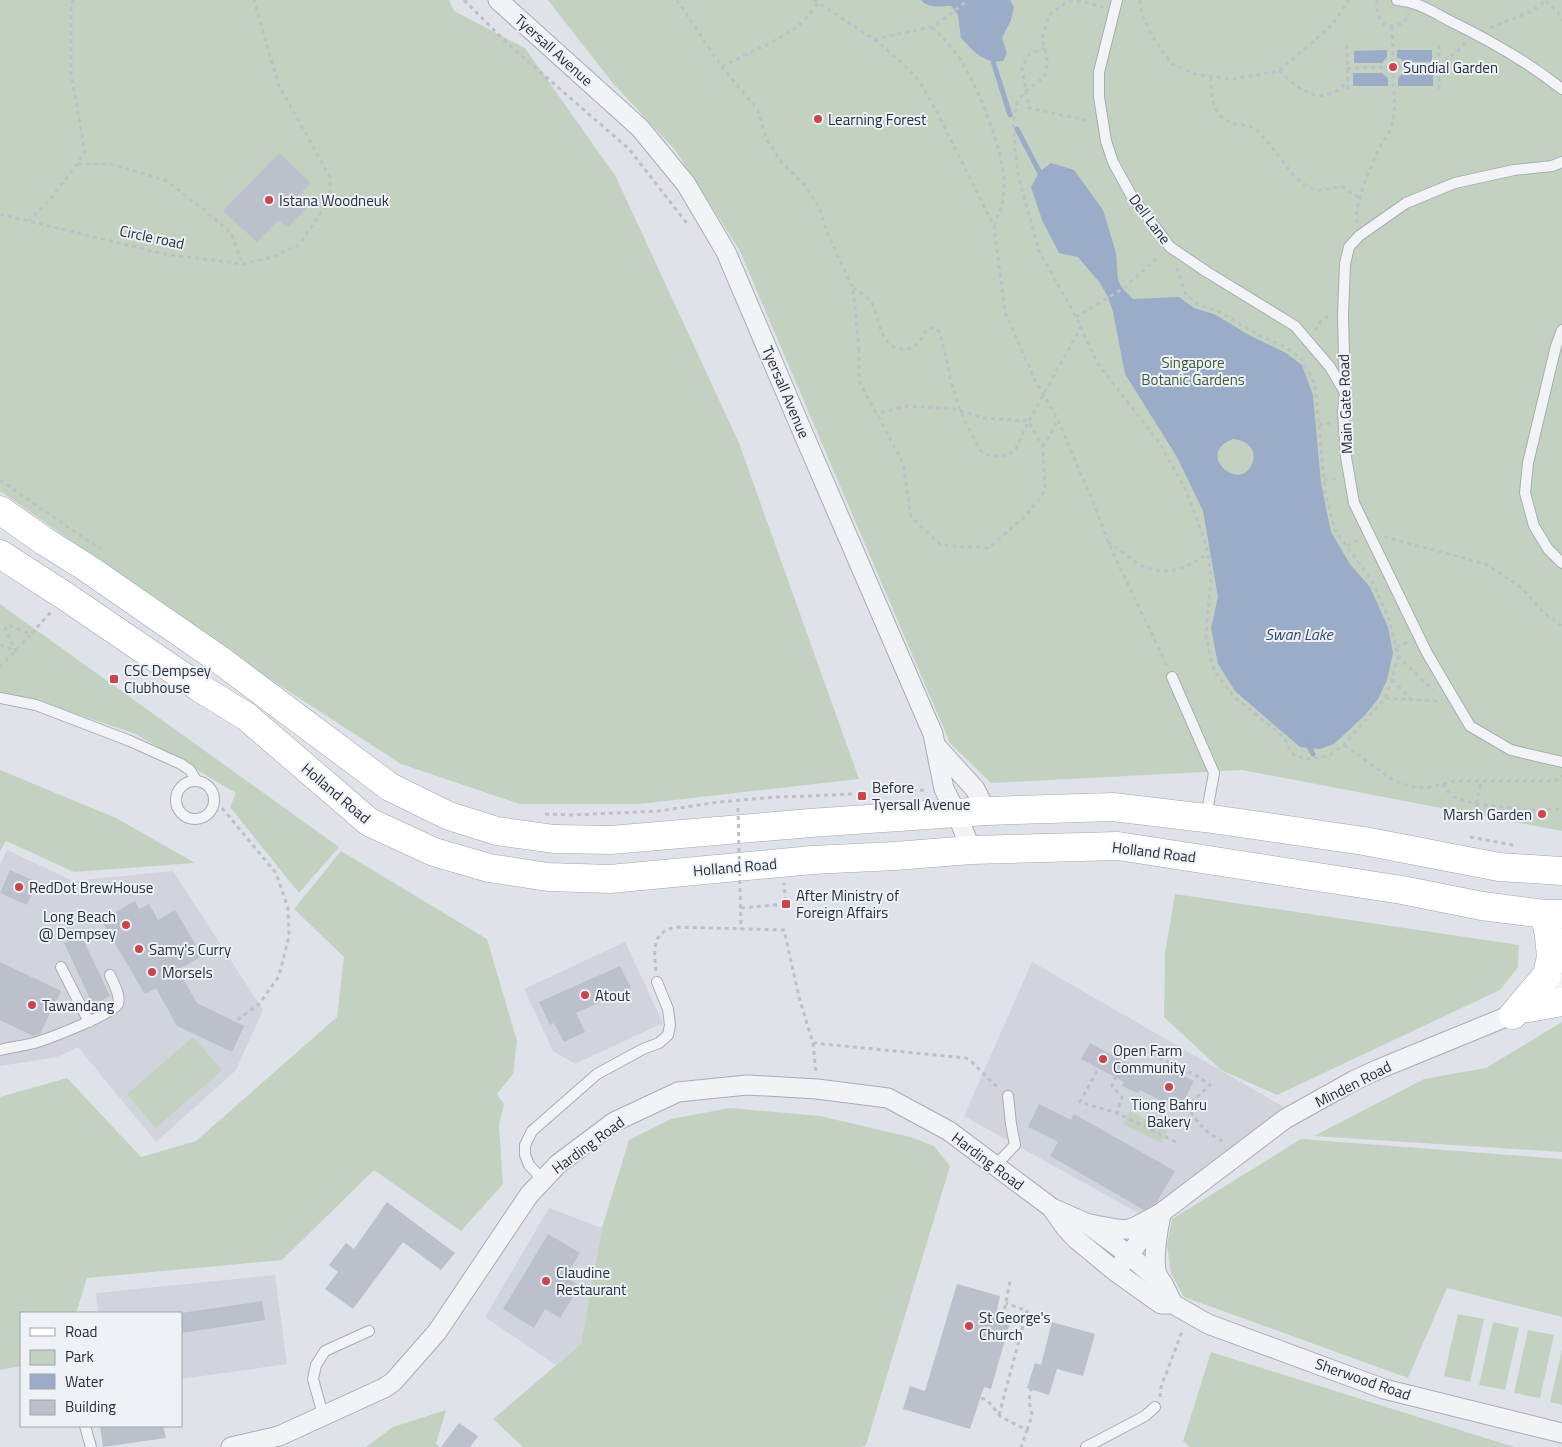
<svg xmlns="http://www.w3.org/2000/svg" width="1562" height="1447" font-family="'Titillium Web',sans-serif">
<rect width="100%" height="100%" fill="#dfe2e8"/>
<g fill="#d1d4dd">
<polygon points="7,850 73,881 173,871 263,1010 236,1070 156,1142 78,1047 57,1057 0,1066 0,864"/>
<polygon points="625,942 663,1023 575,1064 553,1051 524,989"/>
<polygon points="1032,962 1291,1111 1147,1218 964,1116"/>
<polygon points="549,1208 602,1228 581,1344 556,1365 485,1317"/>
<polygon points="275,1275 287,1364 181,1379 181,1313 98,1313 96,1293"/>
</g>
<g fill="#c3d2c0">
<polygon points="0,0 449,0 454,11 525,48 616,177 739,443 859,779 640,804 520,804 401,764 253,668 0,491"/>
<polygon points="548,0 1562,0 1562,831 1242,770 991,783 950,743 739,249 675,150 611,81"/>
<polygon points="0,604 339,847 299,893 230,807 236,793 136,734 37,701 0,692"/>
<polygon points="0,770 116,818 195,863 74,872 6,841 0,851"/>
<polygon points="341,851 487,939 517,1041 513,1074 497,1094 504,1104 499,1125 503,1184 461,1231 374,1170 282,1260 87,1278 76,1313 21,1313 21,1366 0,1370 0,1097 67,1078 141,1157 196,1141 337,1017 344,957 294,909"/>
<polygon points="1175,894 1519,945 1518,967 1500,990 1277,1095 1221,1070 1164,1017 1165,953"/>
<polygon points="1562,1022 1562,1152 1314,1136 1424,1079 1486,1068"/>
<polygon points="193,1037 222,1070 156,1128 127,1094"/>
<polygon points="730,1108 820,1116 910,1137 934,1146 950,1166 866,1445 862,1447 523,1447 493,1419 581,1344 602,1228 629,1140 671,1119"/>
<polygon points="1130,1111 1168,1131 1161,1143 1123,1124"/>
<polygon points="1301,1139 1562,1159 1562,1317 1447,1288 1408,1378 1184,1297 1171,1273 1167,1245 1172,1219"/>
<polygon points="1458,1314 1484,1319 1470,1382 1444,1376"/>
<polygon points="1493,1322 1519,1328 1505,1390 1479,1385"/>
<polygon points="1528,1330 1554,1335 1540,1398 1514,1393"/>
<polygon points="1562,1349 1562,1405 1550,1402"/>
<polygon points="1211,1352 1514,1447 1190,1447 1183,1441"/>
<polygon points="446,1410 436,1444 440,1447 366,1447 393,1427"/>
</g>
<g fill="#9aacc7" fill-rule="evenodd">
<path d="M921 0H1010L1014 7 1011 20 1002 38 1007 53 1003 61C983 64 974 51 961 38L958 15 951 6C941 6 928 9 921 0Z"/>
<polygon points="1387,50 1387,57 1382,63 1354,63 1354,51"/>
<polygon points="1397,50 1432,50 1432,62 1403,62 1401,59 1397,58"/>
<polygon points="1404,72 1433,72 1433,86 1398,86 1398,78"/>
<polygon points="1353,73 1382,73 1388,78 1388,86 1353,86"/>
<path d="M1051 163 1074 170 1103 210 1116 253 1118 280 1122 288 1133 299 1179 297 1194 308 1214 314 1249 335 1286 353 1302 365 1313 395 1321 483 1331 532 1350 564 1370 587 1388 627 1393 653 1387 680 1378 699 1365 715 1334 744 1320 749 1300 747 1235 691 1218 664 1211 628 1218 597 1203 511 1177 457 1125 374 1113 312 1108 297 1100 283 1078 257 1059 253 1042 220 1031 187 1039 172ZM1233 439C1247 440 1258 450 1252 464 1239 494 1194 453 1233 439Z"/>
</g>
<g fill="none" stroke-linecap="round" stroke-linejoin="round">
<g stroke="#9aacc7" stroke-width="5">
<polyline points="992,58 1010,115"/>
<polyline points="1017,129 1042,177"/>
<polyline points="1307,743 1313,754"/>
</g>
</g>
<g fill="#bcc0ca">
<polygon points="279,153 311,183 299,195 309,205 287,228 278,220 257,242 223,211"/>
<polygon points="10,870 37,882 27,905 0,893"/>
<polygon points="135,901 139,909 149,904 158,920 175,910 202,956 178,970 197,1003 244,1026 232,1052 177,1026 156,988 145,994 101,920"/>
<polygon points="81,935 110,996 93,1005 64,943"/>
<polygon points="0,962 61,991 40,1034 33,1036 0,1020"/>
<polygon points="620,966 631,988 576,1013 585,1032 564,1042 554,1023 550,1025 539,1002"/>
<polygon points="1090,1043 1127,1063 1128,1062 1153,1073 1158,1063 1194,1081 1179,1110 1140,1090 1138,1093 1122,1086 1124,1082 1081,1059"/>
<polygon points="1039,1104 1071,1120 1074,1114 1175,1171 1157,1202 1144,1210 1050,1156 1058,1142 1028,1127"/>
<polygon points="387,1202 455,1253 441,1270 403,1242 353,1309 325,1289 338,1272 329,1265 346,1243 354,1249"/>
<polygon points="548,1234 580,1253 565,1277 580,1286 560,1318 545,1309 534,1328 503,1309"/>
<polygon points="957,1284 1000,1296 996,1315 1011,1319 991,1389 984,1387 970,1429 903,1409 910,1386 925,1391"/>
<polygon points="262,1301 265,1320 181,1333 181,1313"/>
<polygon points="1052,1322 1095,1334 1083,1376 1057,1369 1049,1395 1027,1388 1035,1363 1041,1365"/>
<polygon points="459,1423 478,1436 470,1447 441,1447"/>
<polygon points="100,1426 163,1426 166,1438 103,1447"/>
</g>
<g fill="none" stroke-linecap="round" stroke-linejoin="round">
<defs>
<g id="service">
<polyline points="1117,0 1099,72 1099,97 1106,141 1113,162 1131,195 1170,247 1207,272 1295,326 1330,367 1344,391"/>
<path d="M1397 0C1418 2 1431 11 1450 21 1489 40 1528 62 1562 89"/>
<polyline points="1562,162 1552,166 1514,170 1455,183 1406,203 1359,236 1349,247 1345,264 1343,316 1345,392 1343,412 1346,457 1354,503 1427,653 1470,726 1511,750 1562,762"/>
<polyline points="1562,330 1556,346 1528,463 1525,493 1534,526 1548,549 1562,563"/>
<polyline points="1172,677 1214,773 1206,817"/>
<polyline points="0,698 36,705 130,741 181,764 190,770 196,780"/>
<circle cx="195" cy="800" r="19"/>
<polyline points="61,967 89,1022"/>
<path d="M0 1050C11 1047 23 1046 34 1043 48 1039 113 1014 118 1004 121 996 113 982 110 975"/>
<polyline points="995,1166 1015,1145 1011,1124 1008,1096"/>
<polyline points="543,1180 529,1165 525,1155 525,1145 532,1131 597,1074 643,1049 659,1043 668,1035 670,1025 668,1009 657,982"/>
<polyline points="323,1415 313,1379 316,1365 325,1351 369,1331"/>
<polyline points="85,1426 91,1447"/>
<polyline points="1086,1447 1145,1416 1155,1407"/>
</g>
<g id="minor">
<polyline points="498,0 640,128 686,184 726,252 803,433 933,734 944,789 957,814 971,850"/>
<polyline points="936,746 975,789 986,811"/>
<polyline points="1053,1210 1065,1227 1076,1239 1116,1272 1161,1304 1173,1304"/>
<path d="M1161 1214C1158 1230 1152 1259 1157 1274 1158 1277 1161 1281 1163 1284"/>
<path d="M1090 1224C1102 1226 1117 1231 1129 1229 1140 1226 1151 1218 1161 1213L1285 1119 1353 1081 1379 1069 1528 1008 1562 984"/>
<polyline points="1122,1264 1157,1218"/>
<polyline points="231,1447 279,1436 384,1388 393,1382 437,1332 529,1195 558,1164 614,1122 678,1092 747,1085 817,1089 888,1098 949,1131 1052,1208 1086,1223 1129,1255 1163,1284 1173,1304 1208,1324 1384,1389 1562,1433"/>
</g>
<g id="primary">
<polyline points="0,510 44,541 87,568 220,660 390,787 449,816 497,831 554,839 611,840 810,823 986,811 1113,807 1205,818 1364,841 1499,867 1562,871"/>
<polyline points="0,554 65,596 200,688 247,717 369,822 434,852 489,868 548,877 610,879 812,860 895,856 971,850 1118,846 1402,890 1482,906 1545,914 1562,914"/>
<polyline points="1528,1008 1562,1002"/>
<polyline points="1513,1015 1547,975 1551,957 1549,936 1545,914"/>
</g>
</defs>
<use href="#service" stroke="#a8acb5" stroke-width="12"/>
<use href="#minor" stroke="#a8acb5" stroke-width="21"/>
<use href="#primary" stroke="#9ea5b3" stroke-width="29"/>
<g stroke="#bdc0c6" stroke-width="3" stroke-dasharray="4 4" stroke-linecap="butt">
<polyline points="464,0 508,44 629,149 689,226"/>
<polyline points="677,0 722,67 758,110 766,138 781,162 803,183 819,207 828,235 853,288 859,349"/>
<polyline points="814,0 874,39 898,59 919,80 936,110 994,226 1005,312 1035,380 1058,420 1096,509 1108,542 1168,668"/>
<polyline points="1140,0 1142,16 1154,39 1172,64 1198,75 1232,79 1279,71 1330,27 1349,0"/>
<path d="M1377 0C1377 22 1383 32 1405 22L1408 13"/>
<polyline points="1546,1 1558,12 1562,21"/>
<polyline points="1104,7 1085,2 1068,1 1049,15 1042,39 1047,57 1047,66 1044,77 1025,92 1017,103 1013,123 1018,175 1039,251 1076,317 1098,364 1159,442 1186,490 1206,544 1211,576 1206,636 1210,655 1215,672 1233,696 1284,737 1289,748 1295,756 1309,759 1328,756 1344,745 1385,698 1437,701 1442,700"/>
<path d="M932 27C940 35 948 43 955 52 976 80 1004 150 1004 184 1004 200 1001 211 994 225"/>
<polyline points="1392,27 1393,61"/>
<polyline points="1490,28 1532,11 1547,0"/>
<polyline points="874,39 932,27 949,15 968,0"/>
<polyline points="1347,45 1348,93"/>
<polyline points="1439,45 1439,92"/>
<polyline points="1045,48 1029,54 1022,68 1029,108 1090,121"/>
<circle cx="1393" cy="67" r="6"/>
<path d="M722 67C747 52 777 43 800 24 808 18 814 8 820 0"/>
<polyline points="1399,67 1439,67 1466,43"/>
<polyline points="1347,68 1386,67"/>
<path d="M1279 71C1301 91 1322 109 1348 81"/>
<path d="M1211 77C1211 97 1212 118 1235 124 1241 125 1249 125 1254 128 1257 129 1260 133 1262 136 1278 151 1294 185 1316 190 1324 191 1335 187 1343 187L1360 198"/>
<polyline points="78,164 110,164 165,180 202,208 231,233 243,264"/>
<polyline points="0,214 164,254 243,264 272,257 299,245 325,207 330,193 330,177 279,86 254,0"/>
<polyline points="28,221 50,200 85,153 71,73 71,10 73,0"/>
<path d="M1357 223C1353 204 1372 163 1381 145 1384 139 1389 134 1391 128 1397 111 1393 91 1393 73"/>
<polyline points="1177,268 1186,295 1198,304 1219,312 1262,337 1284,346 1301,358 1315,384 1325,492 1335,530 1372,581 1389,619 1396,647 1398,656 1392,680 1385,698"/>
<path d="M853 288C859 292 868 297 872 303 879 318 880 348 902 349 907 350 912 348 916 345 922 341 922 334 927 329L933 328 939 331 947 360 950 378 961 413 980 450 988 455 997 456 1006 455 1015 451 1024 430 1081 327"/>
<polyline points="1076,317 1124,288 1161,255"/>
<path d="M1316 331C1318 322 1323 318 1331 316"/>
<polyline points="1319,425 1331,423"/>
<polyline points="1043,447 1058,420"/>
<polyline points="0,480 100,549"/>
<polyline points="1324,480 1339,478"/>
<polyline points="1384,537 1486,564 1522,588 1544,613 1562,626"/>
<path d="M1108 542C1118 548 1136 564 1145 567 1169 576 1187 567 1208 554"/>
<polyline points="1347,546 1359,539"/>
<polyline points="0,645 16,651 5,629 9,625 31,634 51,612"/>
<polyline points="1396,647 1409,642"/>
<polyline points="1398,656 1433,690"/>
<polyline points="0,667 31,634"/>
<polyline points="1392,680 1411,699"/>
<polyline points="1344,745 1393,780 1409,786 1426,788 1455,781 1555,781 1562,776"/>
<polyline points="1443,784 1446,790 1454,797 1476,804 1525,810 1562,809"/>
<polyline points="1476,804 1481,782"/>
<polyline points="222,808 276,873 288,908 289,936 279,976 259,1004 236,1021"/>
<polyline points="545,814 572,815 659,811 719,802 776,797 811,796 927,790"/>
<polyline points="1470,837 1513,845"/>
<polyline points="741,908 786,904 784,883"/>
<path d="M656 971C654 950 651 932 676 927L784 930 799 997 813 1043 816 1073"/>
<polyline points="813,1043 966,1058 972,1062 999,1089"/>
<polyline points="1097,1071 1080,1102 1117,1113"/>
<path d="M1176 1142 1117 1113 1122 1097 1112 1086 1123 1056 1143 1050 1199 1077 1210 1085 1187 1106C1200 1127 1205 1132 1226 1143"/>
<polyline points="1003,1317 1010,1281"/>
<polyline points="967,1391 988,1401 1001,1417 1027,1430 1021,1447"/>
<polyline points="1160,1397 1161,1387 1183,1329"/>
<polyline points="999,1415 1027,1311 1006,1303"/>
<polyline points="1027,1430 1032,1415 1029,1401 1031,1389"/>
</g>
<use href="#service" stroke="#f1f3f6" stroke-width="10"/>
<use href="#minor" stroke="#f1f3f6" stroke-width="19"/>
<use href="#primary" stroke="#fff" stroke-width="28"/>
<g stroke="#bdc0c6" stroke-width="3" stroke-dasharray="4 4" stroke-linecap="butt">
<polyline points="859,349 859,381 903,463 911,517 941,545 988,548 1026,516 1045,491 1043,447 1028,421 983,418 954,409 908,406 876,414"/>
<polyline points="738,808 741,929"/>
</g>
</g>
<g fill="#ca464e" stroke="#eef1f5" stroke-width="2">
<circle cx="1393" cy="67" r="5"/>
<circle cx="818" cy="119" r="5"/>
<circle cx="269" cy="200" r="5"/>
<rect x="109" y="674" width="10" height="10" rx="2.5"/>
<rect x="857" y="791" width="10" height="10" rx="2.5"/>
<circle cx="1542" cy="814" r="5"/>
<circle cx="19" cy="887" r="5"/>
<rect x="781" y="899" width="10" height="10" rx="2.5"/>
<circle cx="126" cy="925" r="5"/>
<circle cx="139" cy="949" r="5"/>
<circle cx="152" cy="972" r="5"/>
<circle cx="585" cy="995" r="5"/>
<circle cx="32" cy="1005" r="5"/>
<circle cx="1103" cy="1059" r="5"/>
<circle cx="1169" cy="1087" r="5"/>
<circle cx="546" cy="1281" r="5"/>
<circle cx="969" cy="1326" r="5"/>
</g>
<g text-anchor="middle" dominant-baseline="central" stroke-width="4" stroke-linejoin="round" paint-order="stroke">
<g font-size="15" fill="#282e3e" stroke="#eef1f5">
<text transform="translate(554 50) rotate(42)">Tyersall Avenue</text>
<text transform="translate(1150 219) rotate(53)">Dell Lane</text>
<text transform="translate(152 237) rotate(12)">Circle road</text>
<text transform="translate(786 392) rotate(67)">Tyersall Avenue</text>
<text transform="translate(1345 404) rotate(-92)">Main Gate Road</text>
<text transform="translate(336 793) rotate(40)">Holland Road</text>
<text transform="translate(1154 852) rotate(7)">Holland Road</text>
<text transform="translate(735 867) rotate(-5)">Holland Road</text>
<text transform="translate(1353 1084) rotate(-27)">Minden Road</text>
<text transform="translate(588 1145) rotate(-36)">Harding Road</text>
<text transform="translate(988 1161) rotate(37)">Harding Road</text>
<text transform="translate(1363 1379) rotate(19)">Sherwood Road</text>
</g>
<g font-size="15" fill="#282e3e" stroke="#eef1f5" text-anchor="start">
<text x="1403" y="67">Sundial Garden</text>
<text x="828" y="119">Learning Forest</text>
<text x="279" y="200">Istana Woodneuk</text>
<text x="124" y="670">CSC Dempsey<tspan x="124" dy="17">Clubhouse</tspan></text>
<text x="872" y="787">Before<tspan x="872" dy="17">Tyersall Avenue</tspan></text>
<text x="1532" y="814" text-anchor="end">Marsh Garden</text>
<text x="29" y="887">RedDot BrewHouse</text>
<text x="796" y="895">After Ministry of<tspan x="796" dy="17">Foreign Affairs</tspan></text>
<text x="116" y="916" text-anchor="end">Long Beach<tspan x="116" dy="17">@ Dempsey</tspan></text>
<text x="149" y="949">Samy's Curry</text>
<text x="162" y="972">Morsels</text>
<text x="595" y="995">Atout</text>
<text x="42" y="1005">Tawandang</text>
<text x="1113" y="1050">Open Farm<tspan x="1113" dy="17">Community</tspan></text>
<text x="1169" y="1104" text-anchor="middle">Tiong Bahru<tspan x="1169" dy="17">Bakery</tspan></text>
<text x="556" y="1272">Claudine<tspan x="556" dy="17">Restaurant</tspan></text>
<text x="979" y="1317">St George's<tspan x="979" dy="17">Church</tspan></text>
</g>
<g font-size="15" fill="#395a36" stroke="#eef1f5">
<text x="1193" y="362">Singapore<tspan x="1193" dy="17">Botanic Gardens</tspan></text>
</g>
<g font-size="16" font-style="italic" fill="#334971" stroke="#eef1f5">
<text x="1299" y="634">Swan Lake</text>
</g>
</g>
<rect x="20" y="1312" width="162" height="115" fill="#eef1f5" stroke="#9fa3ac"/>
<rect x="30" y="1328" width="25" height="8" fill="#ffffff" stroke="#9fa3ac"/>
<text x="65" y="1337" font-size="15" fill="#282e3e">Road</text>
<rect x="30" y="1350" width="25" height="15" fill="#c3d2c0" stroke="#9fa3ac"/>
<text x="65" y="1362" font-size="15" fill="#282e3e">Park</text>
<rect x="30" y="1374" width="25" height="15" fill="#9aacc7" stroke="#9fa3ac"/>
<text x="65" y="1387" font-size="15" fill="#282e3e">Water</text>
<rect x="30" y="1400" width="25" height="15" fill="#bcc0ca" stroke="#9fa3ac"/>
<text x="65" y="1412" font-size="15" fill="#282e3e">Building</text>
</svg>
